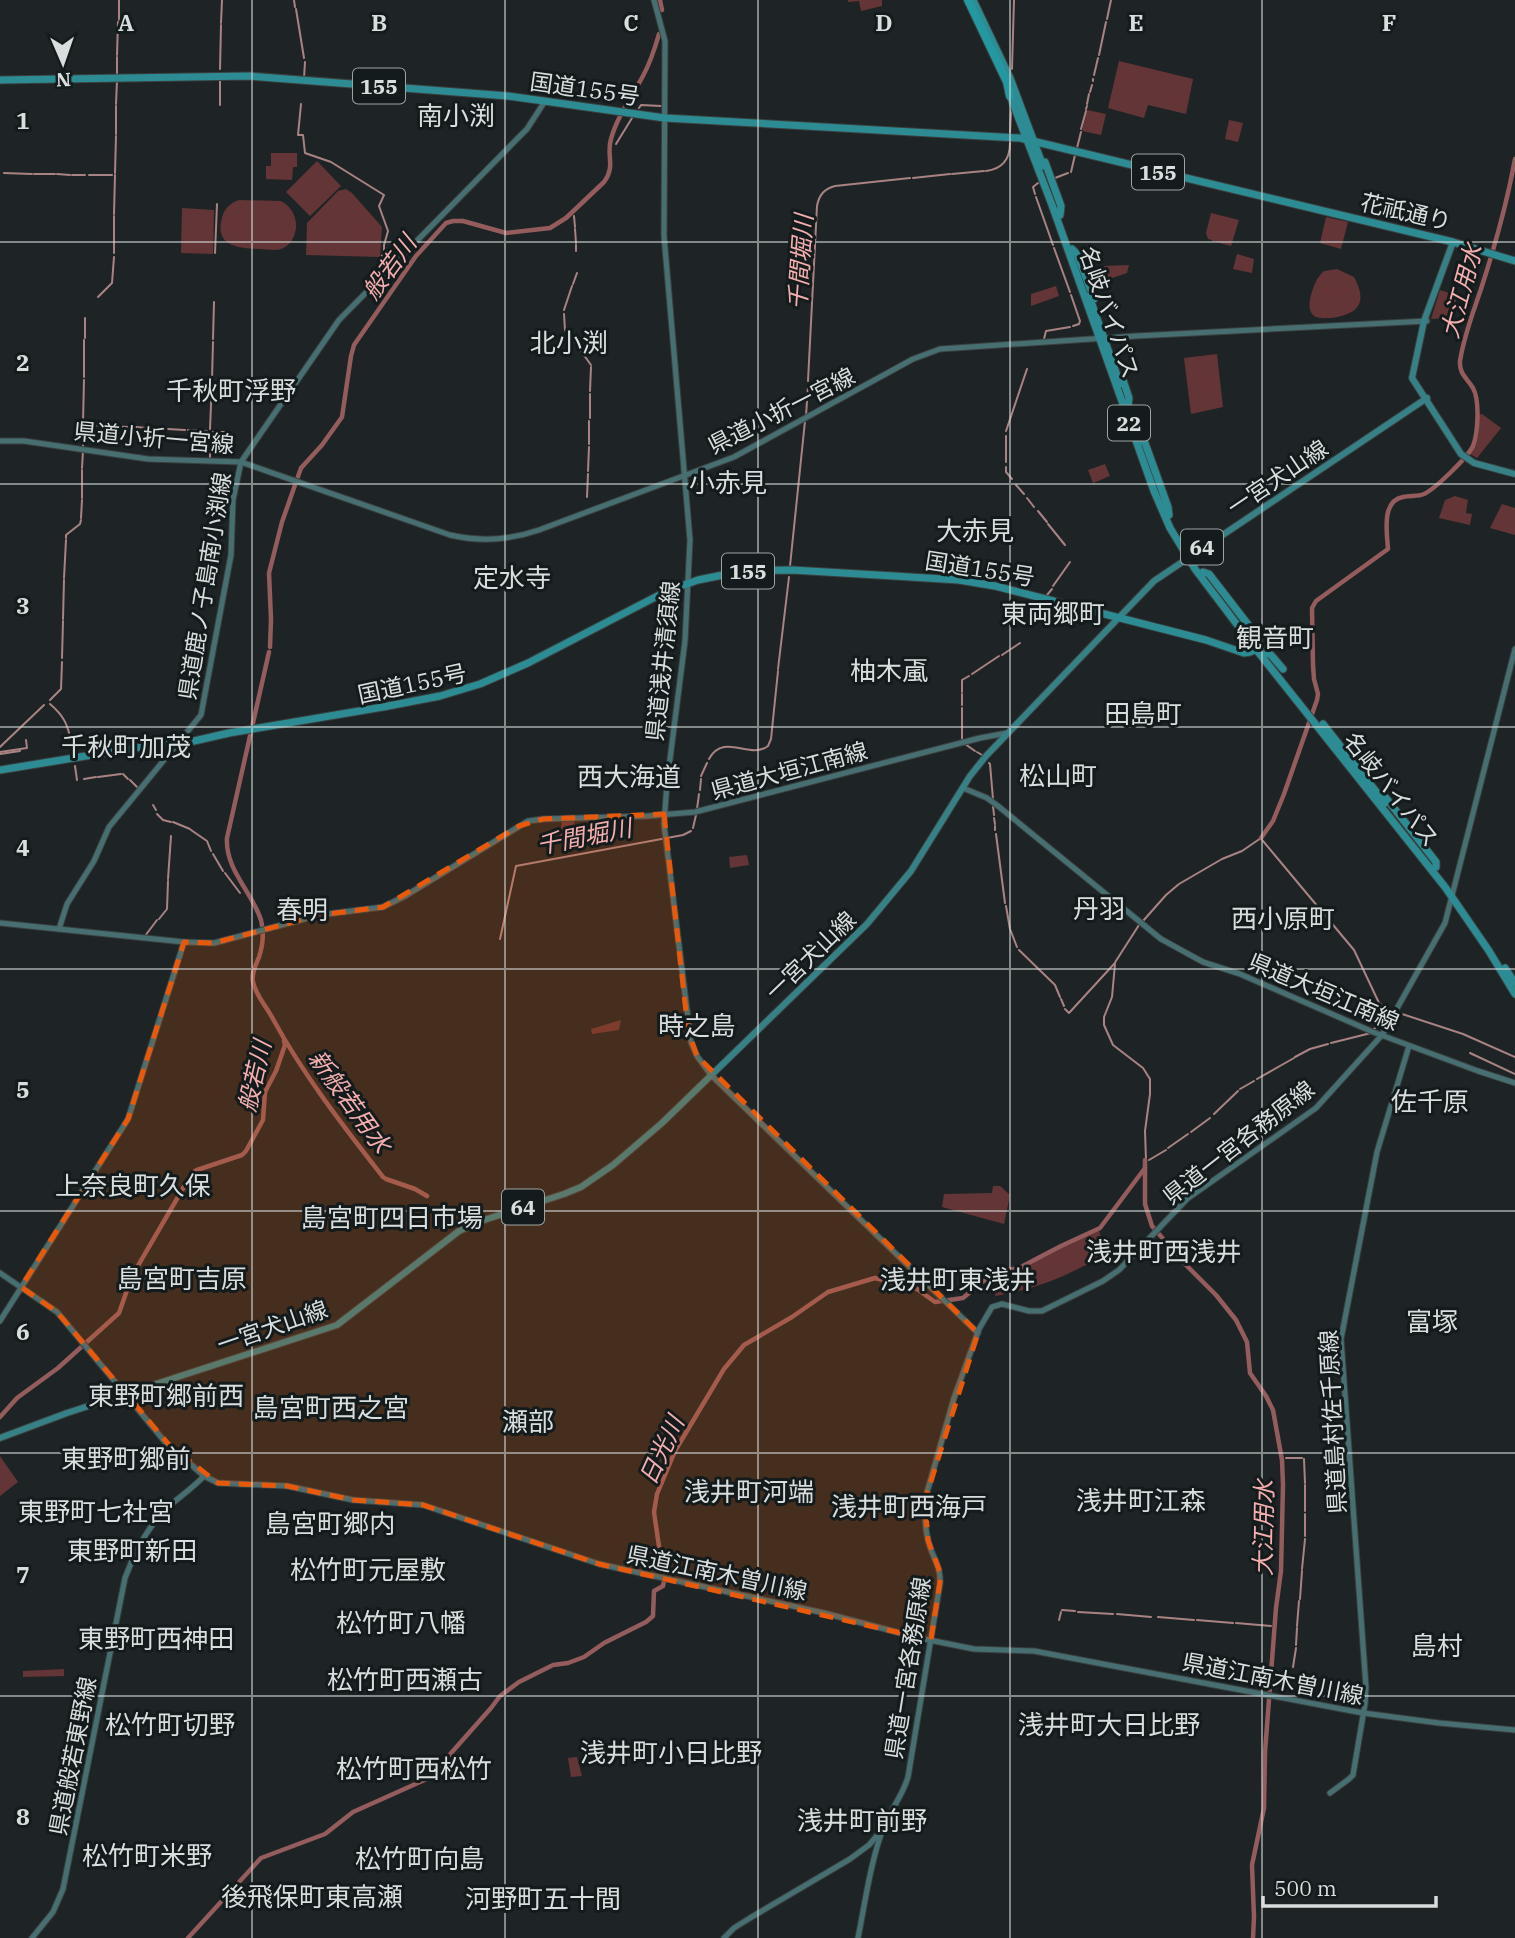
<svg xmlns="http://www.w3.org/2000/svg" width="1515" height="1938" font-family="'IBM Plex Serif','Noto Sans JP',serif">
<rect width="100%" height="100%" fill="#1e2425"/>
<g fill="#643536">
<polygon points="848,0 882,0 882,6 861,11 859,1 848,2"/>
<polygon points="1119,61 1193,79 1186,114 1148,105 1144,118 1108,108"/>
<polygon points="1087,110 1106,114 1101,135 1082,131"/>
<polygon points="1229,120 1243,123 1238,142 1225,139"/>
<polygon points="271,153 297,153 297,167 293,167 292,180 266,179 266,166 271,166"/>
<polygon points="317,161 341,186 310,216 286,192"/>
<polygon points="346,189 352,193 382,227 380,257 306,255 307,223 338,191"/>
<path d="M239 200 281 201C291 206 297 217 296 228 295 237 290 246 281 249 275 251 266 249 259 249 239 248 214 247 222 218 224 209 230 203 239 200Z"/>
<polygon points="182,208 214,210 213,254 181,253"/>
<polygon points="1211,213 1239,220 1231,246 1212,241 1212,240 1208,239 1206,233"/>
<polygon points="1326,217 1348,222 1341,249 1320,243"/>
<polygon points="1237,254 1254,259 1252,273 1233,269"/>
<polygon points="1129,265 1127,273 1109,279 1104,266"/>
<path d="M1337 269 1354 277C1368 303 1359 314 1331 318 1326 318 1319 319 1314 316 1308 311 1309 302 1311 295 1314 285 1317 277 1324 271Z"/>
<polygon points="1056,286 1059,296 1031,306 1031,294"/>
<polygon points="1440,290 1458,296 1450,318 1431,319"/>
<polygon points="1217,354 1223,407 1191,414 1184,358"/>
<path d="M1482 414 1501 428 1477 458 1470 454C1479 442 1480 429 1478 415Z"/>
<polygon points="1105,464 1110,476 1093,483 1088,470"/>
<polygon points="1455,496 1468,500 1466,513 1472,514 1470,525 1439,518 1445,500"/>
<polygon points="1502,504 1515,508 1515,535 1490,528"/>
<polygon points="562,820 574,820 576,836 560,836"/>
<polygon points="747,855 749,865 730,868 729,857"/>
<polygon points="621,1020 619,1030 592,1034 591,1029"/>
<polygon points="993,1186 1000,1186 1010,1195 1004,1224 942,1207 944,1194 992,1193"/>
<path d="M1099 1230 1105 1253 1102 1256C1063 1278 1039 1288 995 1296L999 1276 1019 1268 1071 1241Z"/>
<polygon points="0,1456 18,1482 0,1496"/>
<polygon points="64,1669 64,1676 23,1677 23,1671"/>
<polygon points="577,1757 582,1776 571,1777 568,1758"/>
</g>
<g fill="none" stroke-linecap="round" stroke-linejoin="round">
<g stroke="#a98383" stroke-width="2">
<polyline points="294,0 295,7"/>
<polyline points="296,9 304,58"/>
<polyline points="1107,19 1111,0"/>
<polyline points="119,20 119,0"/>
<polyline points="221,23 222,0"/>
<polyline points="117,55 118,22"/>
<polyline points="1099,55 1106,22"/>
<polyline points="220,69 221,25"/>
<polyline points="1012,69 1014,0"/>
<polyline points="1094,75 1098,58"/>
<polyline points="117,76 117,57"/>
<polyline points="304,78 305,62"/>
<polyline points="1093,81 1093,79"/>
<polyline points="1090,92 1092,85"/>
<polyline points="116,104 117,81"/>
<polyline points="301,104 298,135 303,135 305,153 331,162 384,195 379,206 388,231 384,245 384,253 381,257"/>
<polyline points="1087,104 1089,94"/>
<polyline points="220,105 220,81"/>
<polyline points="639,108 641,105 661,106"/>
<polyline points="1086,109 1087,106"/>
<polyline points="1081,129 1086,111"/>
<polyline points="1010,133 1011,110"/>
<polyline points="116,134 116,106"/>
<polyline points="616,144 632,118"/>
<polyline points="1077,148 1081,132"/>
<path d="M986 171C1002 169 1010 160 1010 143"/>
<polyline points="1071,172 1075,155"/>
<polyline points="4,173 32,174"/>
<polyline points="115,173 116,136"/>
<polyline points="34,174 55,174"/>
<polyline points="57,174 70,175"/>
<polyline points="952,174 984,171"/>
<polyline points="72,175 85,175"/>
<polyline points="89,175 112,175"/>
<polyline points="913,178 950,174"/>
<polyline points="1055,178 1068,173"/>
<polyline points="1035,194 1033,187 1038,183"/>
<polyline points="1036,197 1053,245"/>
<polyline points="114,214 115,175"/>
<polyline points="574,216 575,227"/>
<polyline points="575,229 576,243"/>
<polyline points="576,245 576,251"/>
<polyline points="1054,248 1070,292"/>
<polyline points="114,253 114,216"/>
<polyline points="215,253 217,204"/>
<polyline points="573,284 577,273"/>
<polyline points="1071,295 1080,321 1079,324 1073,326"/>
<polyline points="98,297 112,283 114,257"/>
<polyline points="564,310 572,286"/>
<polyline points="564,314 565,330 571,338"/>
<polyline points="85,338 85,318"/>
<polyline points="213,339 214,302"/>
<polyline points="1044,339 1046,331 1070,327"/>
<polyline points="573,340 591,365"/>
<polyline points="84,377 84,340"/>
<polyline points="212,379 213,342"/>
<path d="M808 381 817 206C819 195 824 189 835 186L910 178"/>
<polyline points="590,391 591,367"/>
<polyline points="806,416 808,386"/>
<polyline points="590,418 590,394"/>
<polyline points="83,422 84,380"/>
<polyline points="92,425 128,427"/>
<polyline points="136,427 147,428"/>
<polyline points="150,428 185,430"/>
<polyline points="210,429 212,381"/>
<polyline points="188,430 207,431"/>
<polyline points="1006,431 1027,369"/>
<polyline points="589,444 589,421"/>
<polyline points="83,447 83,424"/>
<polyline points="210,458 210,432 227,432"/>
<polyline points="1006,462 1006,436"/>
<polyline points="1006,467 1006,472 1012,479"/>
<polyline points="82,468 83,451"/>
<polyline points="588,471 589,447"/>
<polyline points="1016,485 1024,494"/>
<polyline points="587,497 588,474"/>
<polyline points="82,498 82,470"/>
<polyline points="1027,498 1034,507"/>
<polyline points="1038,511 1047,522"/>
<polyline points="81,518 82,500"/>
<polyline points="1048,524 1065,545"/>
<polyline points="66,538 66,535 80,524 81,520"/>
<polyline points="790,566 805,421"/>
<polyline points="64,578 66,540"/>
<polyline points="1053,586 1070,562"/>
<polyline points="1047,595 1052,589"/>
<polyline points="1034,615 1041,605"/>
<polyline points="63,619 64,580"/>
<polyline points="1002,655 1020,643"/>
<polyline points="62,658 63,621"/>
<polyline points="778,669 789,577"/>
<polyline points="972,674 999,656"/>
<polyline points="962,692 962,680 969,676"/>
<polyline points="962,694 962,705"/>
<polyline points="50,700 61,689 62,662"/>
<path d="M50 704C63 715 68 724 71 742"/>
<polyline points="962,708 962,739"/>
<polyline points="72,743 73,754"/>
<polyline points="965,744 975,751"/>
<polyline points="0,747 44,705"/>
<polyline points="0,752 27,748 26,740"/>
<polyline points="977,752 982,755"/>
<polyline points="0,754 20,751"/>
<path d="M709 759C724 732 750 760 768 746L771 739 778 671"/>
<polyline points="989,763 990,764 993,799"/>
<polyline points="75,766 77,780"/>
<polyline points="123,774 128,779"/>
<polyline points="701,776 707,763"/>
<polyline points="98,777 121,774"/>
<polyline points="84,779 96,777"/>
<polyline points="130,780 138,788"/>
<polyline points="700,790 701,779"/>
<polyline points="153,805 156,810"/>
<polyline points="993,806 994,815"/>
<polyline points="697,809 699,794"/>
<polyline points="157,814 163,820 171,822"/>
<polyline points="994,818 995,824"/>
<polyline points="173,822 190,829"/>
<polyline points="995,826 995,830"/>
<polyline points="693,828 696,815"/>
<polyline points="191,830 207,841 211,851"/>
<polyline points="996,834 1005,903"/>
<polyline points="1263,841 1354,950 1380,1005 1380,1014"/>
<polyline points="213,854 223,871"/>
<polyline points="225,873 240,893"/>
<polyline points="168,879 171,836"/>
<polyline points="1006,906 1010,929 1017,947"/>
<polyline points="159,919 167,909 168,881"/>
<polyline points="1143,921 1166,895 1179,884 1222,859 1242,851 1261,838 1262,839"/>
<polyline points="145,936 157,920"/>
<polyline points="500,939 516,866 683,835 691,831"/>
<polyline points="1019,950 1055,985 1060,997"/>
<polyline points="1115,964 1112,997 1104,1017 1104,1025 1113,1045 1143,1068 1150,1079 1150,1094 1145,1131 1146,1160"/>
<polyline points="1061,999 1064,1006"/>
<polyline points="1065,1009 1069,1013 1114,964 1139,925"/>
<polyline points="1399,1013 1463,1034 1515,1057"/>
<polyline points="1381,1018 1381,1019"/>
<polyline points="1374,1029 1381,1022"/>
<polyline points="1331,1043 1371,1033"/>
<polyline points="1470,1053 1515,1074"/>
<polyline points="1295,1057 1310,1049 1328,1044"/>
<polyline points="1257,1079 1294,1058"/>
<polyline points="1240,1089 1254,1081"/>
<polyline points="1214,1114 1238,1091"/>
<polyline points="1191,1132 1210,1118"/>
<polyline points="1168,1148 1188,1134"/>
<polyline points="1149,1160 1166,1150"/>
<polyline points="1286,1458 1302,1458"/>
<polyline points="1304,1459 1305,1483"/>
<polyline points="1305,1485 1305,1511"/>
<polyline points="1305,1536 1305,1514"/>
<polyline points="1302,1569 1305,1539"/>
<polyline points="1300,1599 1302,1571"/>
<polyline points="1062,1610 1075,1611"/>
<polyline points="1078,1612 1113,1614"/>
<polyline points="1117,1614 1151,1617"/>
<polyline points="1158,1617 1194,1620"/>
<polyline points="1059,1620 1061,1612"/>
<polyline points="1197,1620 1233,1623"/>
<polyline points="1236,1623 1271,1626"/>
<polyline points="1297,1626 1299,1601"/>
<polyline points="1296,1645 1297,1628"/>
<polyline points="1293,1667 1296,1648"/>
</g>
<g stroke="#945c5d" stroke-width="4.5">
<polyline points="660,0 662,10"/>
<path d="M270 647 271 619 269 573 282 522 301 468 322 445 342 417 351 356 354 345 416 256 446 223 453 221H463L506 233 550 228 566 218 604 182C616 166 606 155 611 139 617 117 632 96 643 76 650 63 655 48 659 34"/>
<path d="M269 652 227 838C225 869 252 892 261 920 264 932 263 945 259 957 256 965 251 973 253 982 256 996 267 1007 273 1019 304 1076 344 1127 383 1177L386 1179 415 1189 427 1196"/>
<path d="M1261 838 1273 821 1284 794 1317 700 1318 694 1314 679 1313 665 1312 608 1316 601 1388 549C1387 533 1381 501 1403 497 1410 495 1417 497 1424 494 1435 489 1468 457 1473 446 1478 433 1480 401 1473 388 1467 378 1459 374 1460 361 1464 335 1473 313 1481 289 1495 246 1507 203 1515 159"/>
<polyline points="1380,1005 1383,1008 1392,1011"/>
<polyline points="1145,1160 1145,1204 1152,1226 1185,1264 1216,1295 1236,1320 1247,1342 1250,1373 1266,1396 1273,1410 1282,1460 1283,1485 1281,1571 1276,1608 1265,1752 1264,1808 1252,1865 1254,1917 1253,1938"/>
<polyline points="875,1278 917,1289 935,1302 963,1298 982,1282 1006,1270 1019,1268 1061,1246 1100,1228 1145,1168"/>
<polyline points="0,1417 17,1398 58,1368 119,1313 132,1276 192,1173 197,1170 242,1155 246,1151 263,1120 265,1092 276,1071 285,1045 284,1041"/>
<polyline points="553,1665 568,1663 584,1657 604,1643 646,1622 653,1616 654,1591 663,1586 664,1581 654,1512 657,1494 675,1451 724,1369 744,1345 792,1317 828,1292 875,1278"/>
<polyline points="188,1938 261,1858 325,1834 353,1812 429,1778 491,1708 500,1696 519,1682 551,1666"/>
</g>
<defs>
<g id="secondary">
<polyline points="654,0 665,41 664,236 690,540 685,641 667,783 664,824 691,1042 697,1056 711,1075 978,1333"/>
<path d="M0 441H24L148 459 241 462 450 535C480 542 510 540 539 530L734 457 913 359 940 349 1136 336 1427 321"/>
<polyline points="963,788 987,798 998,806 1161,939 1203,962 1240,974 1373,1032 1478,1071 1515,1083"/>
<polyline points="0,923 184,942 214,943 319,915 383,907 405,896 528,821 543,819 647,816 695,812 980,738 1007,733"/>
<polyline points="59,929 67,904 94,861 109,827 201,715 231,555 233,500 241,462 339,320 519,137 527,129 545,101"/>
<polyline points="0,1273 57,1312 165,1442 204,1476 218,1483 287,1486 353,1500 423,1505 599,1564 824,1613 919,1638 974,1649 1034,1651 1363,1713 1439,1723 1515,1730"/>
<polyline points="0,1321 128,1119 184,942"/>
<polyline points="1330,1793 1349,1779 1353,1775 1365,1704 1366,1687 1341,1339 1377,1152 1409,1046"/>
<path d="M32 1938 53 1912 63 1889 125 1578C134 1554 148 1526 167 1508 179 1497 193 1488 204 1476"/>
<polyline points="724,1938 734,1928 750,1918 850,1859 869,1845 881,1831"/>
<path d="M858 1938C865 1903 871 1859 884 1826 891 1809 903 1795 908 1777L940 1584C941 1568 935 1561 930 1547 925 1532 924 1511 926 1496L954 1398 979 1329 992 1307 1002 1304 1029 1311H1042L1103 1281 1119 1270 1187 1199 1316 1108 1382 1035 1445 923 1515 649"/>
</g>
<g id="primary">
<polyline points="1453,242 1424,321 1412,378 1461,454 1474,463 1515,474"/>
<polyline points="0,1438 67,1413 337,1325 459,1231 481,1221 564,1194 581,1187 613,1165 662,1123 867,924 911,871 970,776 986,756 1154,581 1427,398"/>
</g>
<g id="trunk">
<polyline points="973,0 1010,78 1043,166"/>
<polyline points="0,80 249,76 508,96 665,118 1020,138 1453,242 1515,261"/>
<polyline points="1009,93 1052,205 1154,491 1170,528 1195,569 1251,643 1445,887 1489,951 1515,994"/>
<polyline points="1045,162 1061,206 1060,215"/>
<polyline points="1072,249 1077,254 1094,299"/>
<polyline points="1089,296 1120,384"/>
<polyline points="1123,380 1129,398 1128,406"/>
<polyline points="1140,439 1145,443 1168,507 1169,515"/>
<polyline points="1203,572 1209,574 1253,631 1256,635 1255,639"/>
<polyline points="1266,653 1271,655 1283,669"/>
<polyline points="1323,724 1385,803"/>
<polyline points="0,770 141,747 194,741 229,733 383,707 440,696 480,684 528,663 667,591 698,580 743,571 792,570 894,576 959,580 995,586 1206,640 1244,653 1250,652 1261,647"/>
<polyline points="1386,798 1436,862 1436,867"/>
<polyline points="1505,968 1515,983"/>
</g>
<polyline id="motorway" points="968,0 1007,82 1010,96"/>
</defs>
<use href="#secondary" stroke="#3a4040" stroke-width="7"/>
<use href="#primary" stroke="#3a4040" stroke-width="8"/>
<use href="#trunk" stroke="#3a4040" stroke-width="9"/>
<use href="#motorway" stroke="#3a4040" stroke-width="10"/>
<use href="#secondary" stroke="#476f72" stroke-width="5"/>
<use href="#primary" stroke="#378186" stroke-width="6"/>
<use href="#trunk" stroke="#2d8c93" stroke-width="7"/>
<use href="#motorway" stroke="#2398a0" stroke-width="8"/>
</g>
<path fill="#e8590c" fill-opacity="0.2" stroke="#e8590c" stroke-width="5" stroke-dasharray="14 9" stroke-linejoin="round" d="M664 814 688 1030 697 1056 978 1333 925 1500 928 1540 941 1575 931 1640 599 1564 423 1505 353 1500 287 1486 218 1483 170 1446 57 1312 21 1287 128 1119 184 942 214 943 319 915 383 907 519 826 543 819Z"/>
<path fill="none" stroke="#d9dddd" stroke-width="2" stroke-opacity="0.55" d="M252 0V1938M505 0V1938M758 0V1938M1010 0V1938M1262 0V1938M0 242H1515M0 484H1515M0 727H1515M0 969H1515M0 1211H1515M0 1453H1515M0 1696H1515"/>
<g text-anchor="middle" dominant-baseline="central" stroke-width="6" stroke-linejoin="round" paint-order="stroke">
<g fill="#141b1c" stroke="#9ea3a3" stroke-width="2">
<rect x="353" y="68.5" width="52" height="35" rx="5"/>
<rect x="1132" y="154.5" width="52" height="35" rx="5"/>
<rect x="1108" y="405.5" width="42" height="35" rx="5"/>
<rect x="1181" y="529.5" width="42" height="35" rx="5"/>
<rect x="722" y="553.5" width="52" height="35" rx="5"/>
<rect x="502" y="1189.5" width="42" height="35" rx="5"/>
</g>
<g font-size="21" font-weight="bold" fill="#d9dddd">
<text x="379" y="86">155</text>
<text x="1158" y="172">155</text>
<text x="1129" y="423">22</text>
<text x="1202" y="547">64</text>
<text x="748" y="571">155</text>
<text x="523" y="1207">64</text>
</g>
<g font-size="23" fill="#d9dddd" stroke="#141b1c">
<text transform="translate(585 88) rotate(8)">国道155号</text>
<text transform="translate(1406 211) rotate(13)">花祇通り</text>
<text transform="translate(1110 312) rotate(71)">名岐バイパス</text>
<text transform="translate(781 410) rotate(-27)">県道小折一宮線</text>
<text transform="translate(154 437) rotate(5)">県道小折一宮線</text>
<text transform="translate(1277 477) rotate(-34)">一宮犬山線</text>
<text transform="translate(980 568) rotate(9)">国道155号</text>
<text transform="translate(204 586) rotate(-81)">県道鹿ノ子島南小渕線</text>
<text transform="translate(662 661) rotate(-84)">県道浅井清須線</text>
<text transform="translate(412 683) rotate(-12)">国道155号</text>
<text transform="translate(789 770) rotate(-15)">県道大垣江南線</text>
<text transform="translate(1392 789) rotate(52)">名岐バイパス</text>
<text transform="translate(810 955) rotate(-44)">一宮犬山線</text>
<text transform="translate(1324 991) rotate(23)">県道大垣江南線</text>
<text transform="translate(1238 1142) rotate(-38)">県道一宮各務原線</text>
<text transform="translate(272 1326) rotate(-19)">一宮犬山線</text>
<text transform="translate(1332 1422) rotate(-93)">県道島村佐千原線</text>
<text transform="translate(717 1572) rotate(12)">県道江南木曽川線</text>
<text transform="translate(907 1668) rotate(-81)">県道一宮各務原線</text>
<text transform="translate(1273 1678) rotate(11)">県道江南木曽川線</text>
<text transform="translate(72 1756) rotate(-79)">県道般若東野線</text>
</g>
<g font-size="24" font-style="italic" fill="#f4aeae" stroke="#141b1c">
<text transform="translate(800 262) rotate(-86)">千間堀川</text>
<text transform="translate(389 267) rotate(-54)">般若川</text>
<text transform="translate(1461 291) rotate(-75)">大江用水</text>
<text transform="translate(584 836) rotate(-11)">千間堀川</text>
<text transform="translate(254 1076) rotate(-77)">般若川</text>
<text transform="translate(350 1101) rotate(54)">新般若用水</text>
<text transform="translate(661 1450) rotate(-65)">日光川</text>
<text transform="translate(1263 1528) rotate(-89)">大江用水</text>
</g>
<g font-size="26" fill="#d9dddd" stroke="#141b1c">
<text x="456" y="115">南小渕</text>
<text x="569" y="342">北小渕</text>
<text x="231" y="390">千秋町浮野</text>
<text x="728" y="482">小赤見</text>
<text x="975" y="530">大赤見</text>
<text x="512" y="577">定水寺</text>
<text x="1053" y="613">東両郷町</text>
<text x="1275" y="637">観音町</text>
<text x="889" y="670">柚木颪</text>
<text x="1143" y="713">田島町</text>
<text x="126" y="746">千秋町加茂</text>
<text x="1058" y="775">松山町</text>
<text x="629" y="776">西大海道</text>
<text x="1099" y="908">丹羽</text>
<text x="302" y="909">春明</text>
<text x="1283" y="918">西小原町</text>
<text x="697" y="1025">時之島</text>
<text x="1430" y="1101">佐千原</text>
<text x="133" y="1185">上奈良町久保</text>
<text x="392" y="1217">島宮町四日市場</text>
<text x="1164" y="1251">浅井町西浅井</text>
<text x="182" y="1278">島宮町吉原</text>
<text x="958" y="1279">浅井町東浅井</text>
<text x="1432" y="1321">富塚</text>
<text x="166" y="1395">東野町郷前西</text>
<text x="331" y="1407">島宮町西之宮</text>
<text x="528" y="1421">瀬部</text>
<text x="126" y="1458">東野町郷前</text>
<text x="749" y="1491">浅井町河端</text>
<text x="1141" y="1500">浅井町江森</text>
<text x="909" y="1506">浅井町西海戸</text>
<text x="96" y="1511">東野町七社宮</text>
<text x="330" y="1523">島宮町郷内</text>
<text x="132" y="1550">東野町新田</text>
<text x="368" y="1569">松竹町元屋敷</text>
<text x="401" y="1622">松竹町八幡</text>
<text x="156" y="1638">東野町西神田</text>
<text x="1437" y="1645">島村</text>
<text x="405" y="1679">松竹町西瀬古</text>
<text x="170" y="1724">松竹町切野</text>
<text x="1109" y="1724">浅井町大日比野</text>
<text x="671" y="1752">浅井町小日比野</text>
<text x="414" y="1768">松竹町西松竹</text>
<text x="862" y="1820">浅井町前野</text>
<text x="147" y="1855">松竹町米野</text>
<text x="420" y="1858">松竹町向島</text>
<text x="312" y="1896">後飛保町東高瀬</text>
<text x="543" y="1898">河野町五十間</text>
</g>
</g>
<g font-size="23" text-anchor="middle" font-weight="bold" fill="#d9dddd" stroke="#141b1c" stroke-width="6" stroke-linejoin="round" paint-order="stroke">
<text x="126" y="31">A</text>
<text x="379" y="31">B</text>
<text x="631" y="31">C</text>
<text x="884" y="31">D</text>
<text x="1136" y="31">E</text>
<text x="1389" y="31">F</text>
<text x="23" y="129">1</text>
<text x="23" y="371">2</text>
<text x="23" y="614">3</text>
<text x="23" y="856">4</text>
<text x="23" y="1098">5</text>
<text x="23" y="1340">6</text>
<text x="23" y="1583">7</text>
<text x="23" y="1825">8</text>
</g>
<g transform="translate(63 63) rotate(178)" stroke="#141b1c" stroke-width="5" paint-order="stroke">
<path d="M0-5L12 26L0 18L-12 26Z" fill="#d9dddd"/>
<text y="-10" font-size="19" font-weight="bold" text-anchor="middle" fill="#d9dddd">N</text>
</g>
<path d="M1263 1896v10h173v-10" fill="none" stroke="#d9dddd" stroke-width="3.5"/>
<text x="1274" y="1896" font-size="21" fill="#d9dddd" stroke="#141b1c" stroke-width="5" paint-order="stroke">500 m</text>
</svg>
